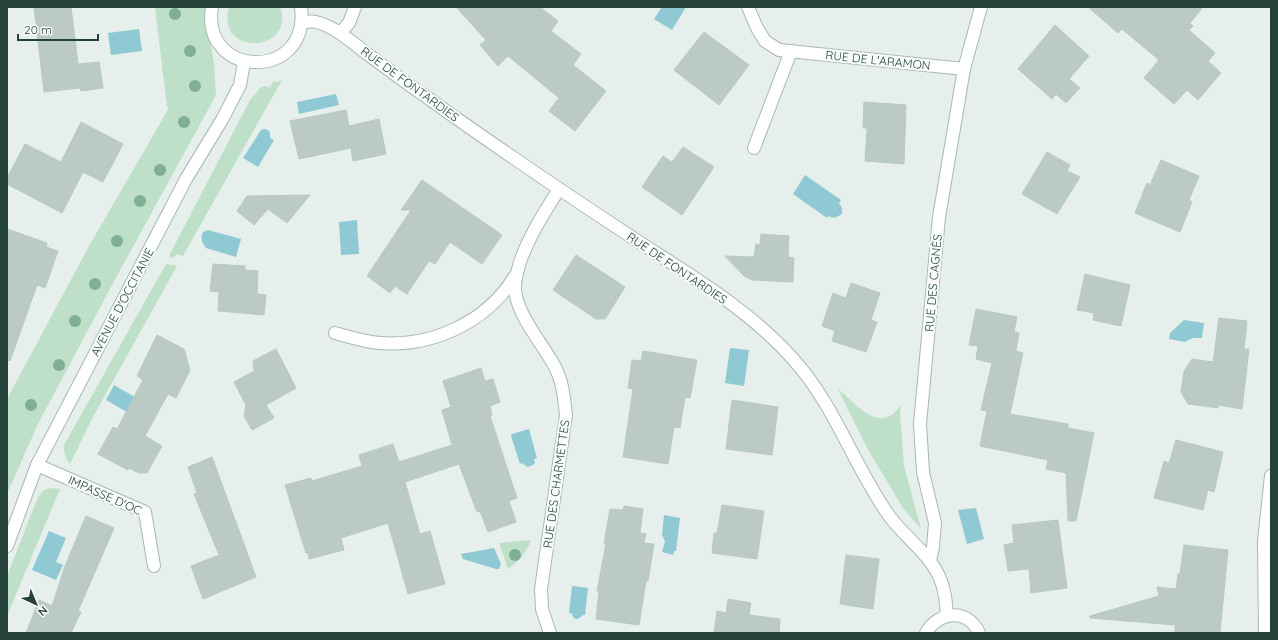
<svg xmlns="http://www.w3.org/2000/svg" width="1278" height="640" font-family="Quicksand,sans-serif">
<rect width="100%" height="100%" fill="#e6efeb"/>
<g fill="#bfe0c8">
<polygon points="155,7 205,7 214,64 216,95 111,287 38,424 7,494 7,399 89,246 169,108 167,107"/>
<path d="M229 7H280C297 50 216 60 229 7Z"/>
<polygon points="282,80 183,256 178,254 173,258 170,257 170,254 250,100 260,88 264,86 272,88 270,86 274,81 276,82"/>
<path d="M166 264 177 266 93 417 70 464C65 458 64 453 64 445Z"/>
<path d="M838 389C856 404 880 436 901 405L900 413 904 466 921 529 903 508 867 448Z"/>
<path d="M51 488 60 489 7 616V576L36 502C40 494 42 489 51 488Z"/>
<path d="M531 540C526 553 519 561 508 569L499 543Z"/>
</g>
<g fill="#8ec9d4">
<polygon points="662,7 686,7 672,30 654,19"/>
<polygon points="139,29 142,51 111,55 108,33"/>
<polygon points="336,94 339,105 299,114 297,102"/>
<polygon points="264,129 268,130 270,133 270,138 274,140 258,167 243,158 261,130"/>
<path d="M805 175 841 200 839 203 842 208V214C837 217 834 219 828 216L827 218 793 194Z"/>
<polygon points="357,220 359,254 341,255 339,222"/>
<path d="M208 230 241 239 236 257 206 248C202 242 200 239 203 232Z"/>
<polygon points="1184,320 1204,323 1202,338 1193,338 1185,342 1169,339 1170,333"/>
<polygon points="730,348 749,350 744,386 725,383"/>
<polygon points="114,385 140,400 132,415 106,400"/>
<polygon points="529,429 537,458 534,459 535,463 533,465 527,467 522,463 520,464 511,436 512,434"/>
<polygon points="976,508 984,539 967,544 958,510"/>
<polygon points="664,515 680,518 676,551 674,551 673,555 662,552 665,541 662,535"/>
<polygon points="49,531 66,538 56,562 63,565 56,580 32,570"/>
<polygon points="494,548 501,564 499,569 496,569 463,559 461,554"/>
<path d="M572 586 588 588 585 615H583L578 619C574 619 573 617 571 613H569Z"/>
</g>
<g fill="#bbcac4" stroke="#b8c9c2">
<polygon points="34,7 71,7 78,64 99,62 103,88 81,91 80,88 44,92"/>
<polygon points="456,7 540,7 558,21 551,31 581,54 573,65 606,91 575,131 549,111 559,98 508,56 498,66 480,45 486,40"/>
<polygon points="1088,7 1203,7 1190,23 1193,26 1189,30 1215,53 1208,61 1221,73 1198,100 1187,90 1174,104 1144,78 1159,60 1122,29 1118,33"/>
<polygon points="1055,25 1089,56 1069,79 1080,88 1066,103 1056,94 1052,99 1018,69"/>
<polygon points="704,32 749,65 719,105 674,70"/>
<polygon points="864,102 906,105 904,164 865,161 867,128 863,128"/>
<polygon points="346,110 349,126 379,119 386,154 353,161 351,148 299,159 290,121"/>
<polygon points="81,122 123,144 103,182 83,172 62,213 7,184 7,178 25,144 61,162"/>
<polygon points="683,147 714,167 682,215 642,187 663,156 672,162"/>
<polygon points="1047,152 1070,165 1067,171 1080,177 1057,214 1022,194"/>
<polygon points="1161,160 1199,176 1189,200 1192,202 1180,232 1135,213 1147,183 1150,185"/>
<polygon points="422,180 502,235 482,264 450,242 435,264 429,261 407,294 395,286 390,293 367,276 411,210 401,210"/>
<polygon points="310,195 287,223 268,209 254,225 237,211 247,196"/>
<polygon points="7,229 47,243 46,247 58,251 45,288 37,285 10,361 7,360"/>
<polygon points="761,234 789,236 788,257 794,258 793,282 752,280 744,276 725,256 754,257 756,244 760,245"/>
<polygon points="576,255 625,287 605,319 596,319 553,290"/>
<polygon points="213,264 245,266 245,270 258,271 257,294 266,295 264,315 218,311 219,292 210,291"/>
<polygon points="1085,274 1130,285 1121,326 1093,320 1094,313 1077,310"/>
<polygon points="851,283 880,293 871,320 877,322 866,352 832,341 835,331 822,326 833,293 846,298"/>
<polygon points="976,309 1017,317 1014,332 1019,333 1016,351 1023,353 1010,414 1068,424 1068,428 1094,433 1076,521 1068,521 1066,473 1046,469 1048,460 980,446 987,411 981,410 992,363 976,359 978,346 969,345"/>
<polygon points="1219,318 1247,321 1244,349 1249,349 1242,409 1218,405 1218,408 1188,404 1181,392 1184,371 1192,359 1213,362"/>
<polygon points="157,335 184,349 190,370 176,398 168,394 145,436 162,446 147,473 139,473 129,468 128,470 98,454 113,427 117,429 143,380 137,376"/>
<polygon points="276,349 296,388 266,405 274,418 252,430 244,416 246,405 234,382 254,371 253,361"/>
<polygon points="643,351 697,360 690,398 685,397 680,428 674,427 668,464 623,457 633,389 628,388 632,360 641,361"/>
<polygon points="481,368 485,381 493,379 500,402 490,406 492,415 490,416 517,498 509,501 516,522 488,532 480,511 477,512 459,464 405,482 420,534 430,531 445,584 408,594 388,523 341,538 344,550 309,559 308,553 306,553 285,485 311,478 312,481 362,466 359,455 393,444 399,462 452,445 442,410 451,407 443,381"/>
<polygon points="732,400 778,407 772,455 726,449"/>
<polygon points="1176,440 1223,452 1214,492 1208,490 1203,510 1154,498 1164,461 1169,463"/>
<polygon points="212,457 256,577 203,599 191,566 219,555 194,494 197,493 188,467"/>
<polygon points="722,505 764,511 757,559 712,553 714,533 717,533"/>
<polygon points="624,506 643,509 640,533 646,534 644,543 654,544 648,581 646,581 639,625 596,619 599,591 597,591 606,544 604,544 610,509 623,510"/>
<polygon points="86,516 114,528 78,611 81,612 71,633 26,633 39,600 52,606 65,566"/>
<polygon points="1058,520 1067,588 1031,593 1029,569 1008,571 1004,545 1014,543 1012,525"/>
<polygon points="1184,545 1228,550 1220,633 1175,633 1175,625 1090,618 1090,616 1159,596 1157,587 1176,589 1178,574 1180,574"/>
<polygon points="846,555 879,559 873,609 840,604"/>
<polygon points="728,599 751,603 749,615 780,619 779,633 714,633 717,611 726,613"/>
</g>
<g fill="none" stroke-linecap="round" stroke-linejoin="round">
<defs>
<g id="street">
<path d="M212 7C200 79 311 82 301 7"/>
<polyline points="748,7 757,28 765,41 779,50 964,69"/>
<path d="M303 22C307 22 312 21 316 22 334 26 352 42 366 53 384 66 402 80 421 93 489 142 560 190 630 236 686 273 748 308 793 359 835 405 854 467 890 517 905 537 928 553 939 576 945 589 946 602 947 616"/>
<polyline points="340,33 349,23 355,7"/>
<polyline points="754,148 791,51"/>
<path d="M335 333C350 337 365 342 380 343 433 347 487 322 515 276"/>
<polyline points="37,465 145,512 154,566"/>
<polyline points="7,546 37,465 186,179 223,118 240,85 244,62"/>
<polyline points="930,561 933,547 935,523 923,472 920,424 939,217 964,69 981,7"/>
<path d="M550 633 542 609 541 589 566 415C564 398 563 382 555 367 543 344 514 312 515 286 515 278 518 270 520 262 529 236 544 213 559 189"/>
<path d="M926 633C938 611 968 608 979 633"/>
<polyline points="1265,633 1264,541 1271,476"/>
</g>
</defs>
<use href="#street" stroke="#a8b8b2" stroke-width="14"/>
<use href="#street" stroke="#fff" stroke-width="12"/>
</g>
<g fill="#80af93">
<circle cx="175" cy="14" r="6"/>
<circle cx="190" cy="51" r="6"/>
<circle cx="195" cy="86" r="6"/>
<circle cx="184" cy="122" r="6"/>
<circle cx="160" cy="170" r="6"/>
<circle cx="140" cy="201" r="6"/>
<circle cx="117" cy="241" r="6"/>
<circle cx="95" cy="284" r="6"/>
<circle cx="75" cy="321" r="6"/>
<circle cx="59" cy="365" r="6"/>
<circle cx="31" cy="405" r="6"/>
<circle cx="515" cy="555" r="6"/>
</g>
<g text-anchor="middle" dominant-baseline="central" stroke-width="4" stroke-linejoin="round" paint-order="stroke">
<g font-size="12" fill="#24423a" stroke="#f7fbf9">
<text transform="translate(878 60) rotate(6)">RUE DE L'ARAMON</text>
<text transform="translate(410 84) rotate(36)">RUE DE FONTARDIES</text>
<text transform="translate(677 268) rotate(34)">RUE DE FONTARDIES</text>
<text transform="translate(933 283) rotate(-85)">RUE DES CAGNÈS</text>
<text transform="translate(122 302) rotate(-62)">AVENUE D'OCCITANIE</text>
<text transform="translate(556 484) rotate(-82)">RUE DES CHARMETTES</text>
<text transform="translate(105 495) rotate(24)">IMPASSE D'OC</text>
</g>
</g>
<rect width="1278" height="640" fill="none" stroke="#24423a" stroke-width="16"/>
<g transform="translate(36 604) rotate(136)" stroke="#f7fbf9" stroke-width="3" paint-order="stroke">
<path d="M0-3L7 15L0 10L-7 15Z" fill="#24423a"/>
<text y="-6" font-size="11" font-weight="bold" text-anchor="middle" fill="#24423a">N</text>
</g>
<path d="M18 34v6h80v-6" fill="none" stroke="#24423a" stroke-width="2"/>
<text x="24" y="34" font-size="12" fill="#24423a" stroke="#f7fbf9" stroke-width="3" paint-order="stroke">20 m</text>
</svg>
